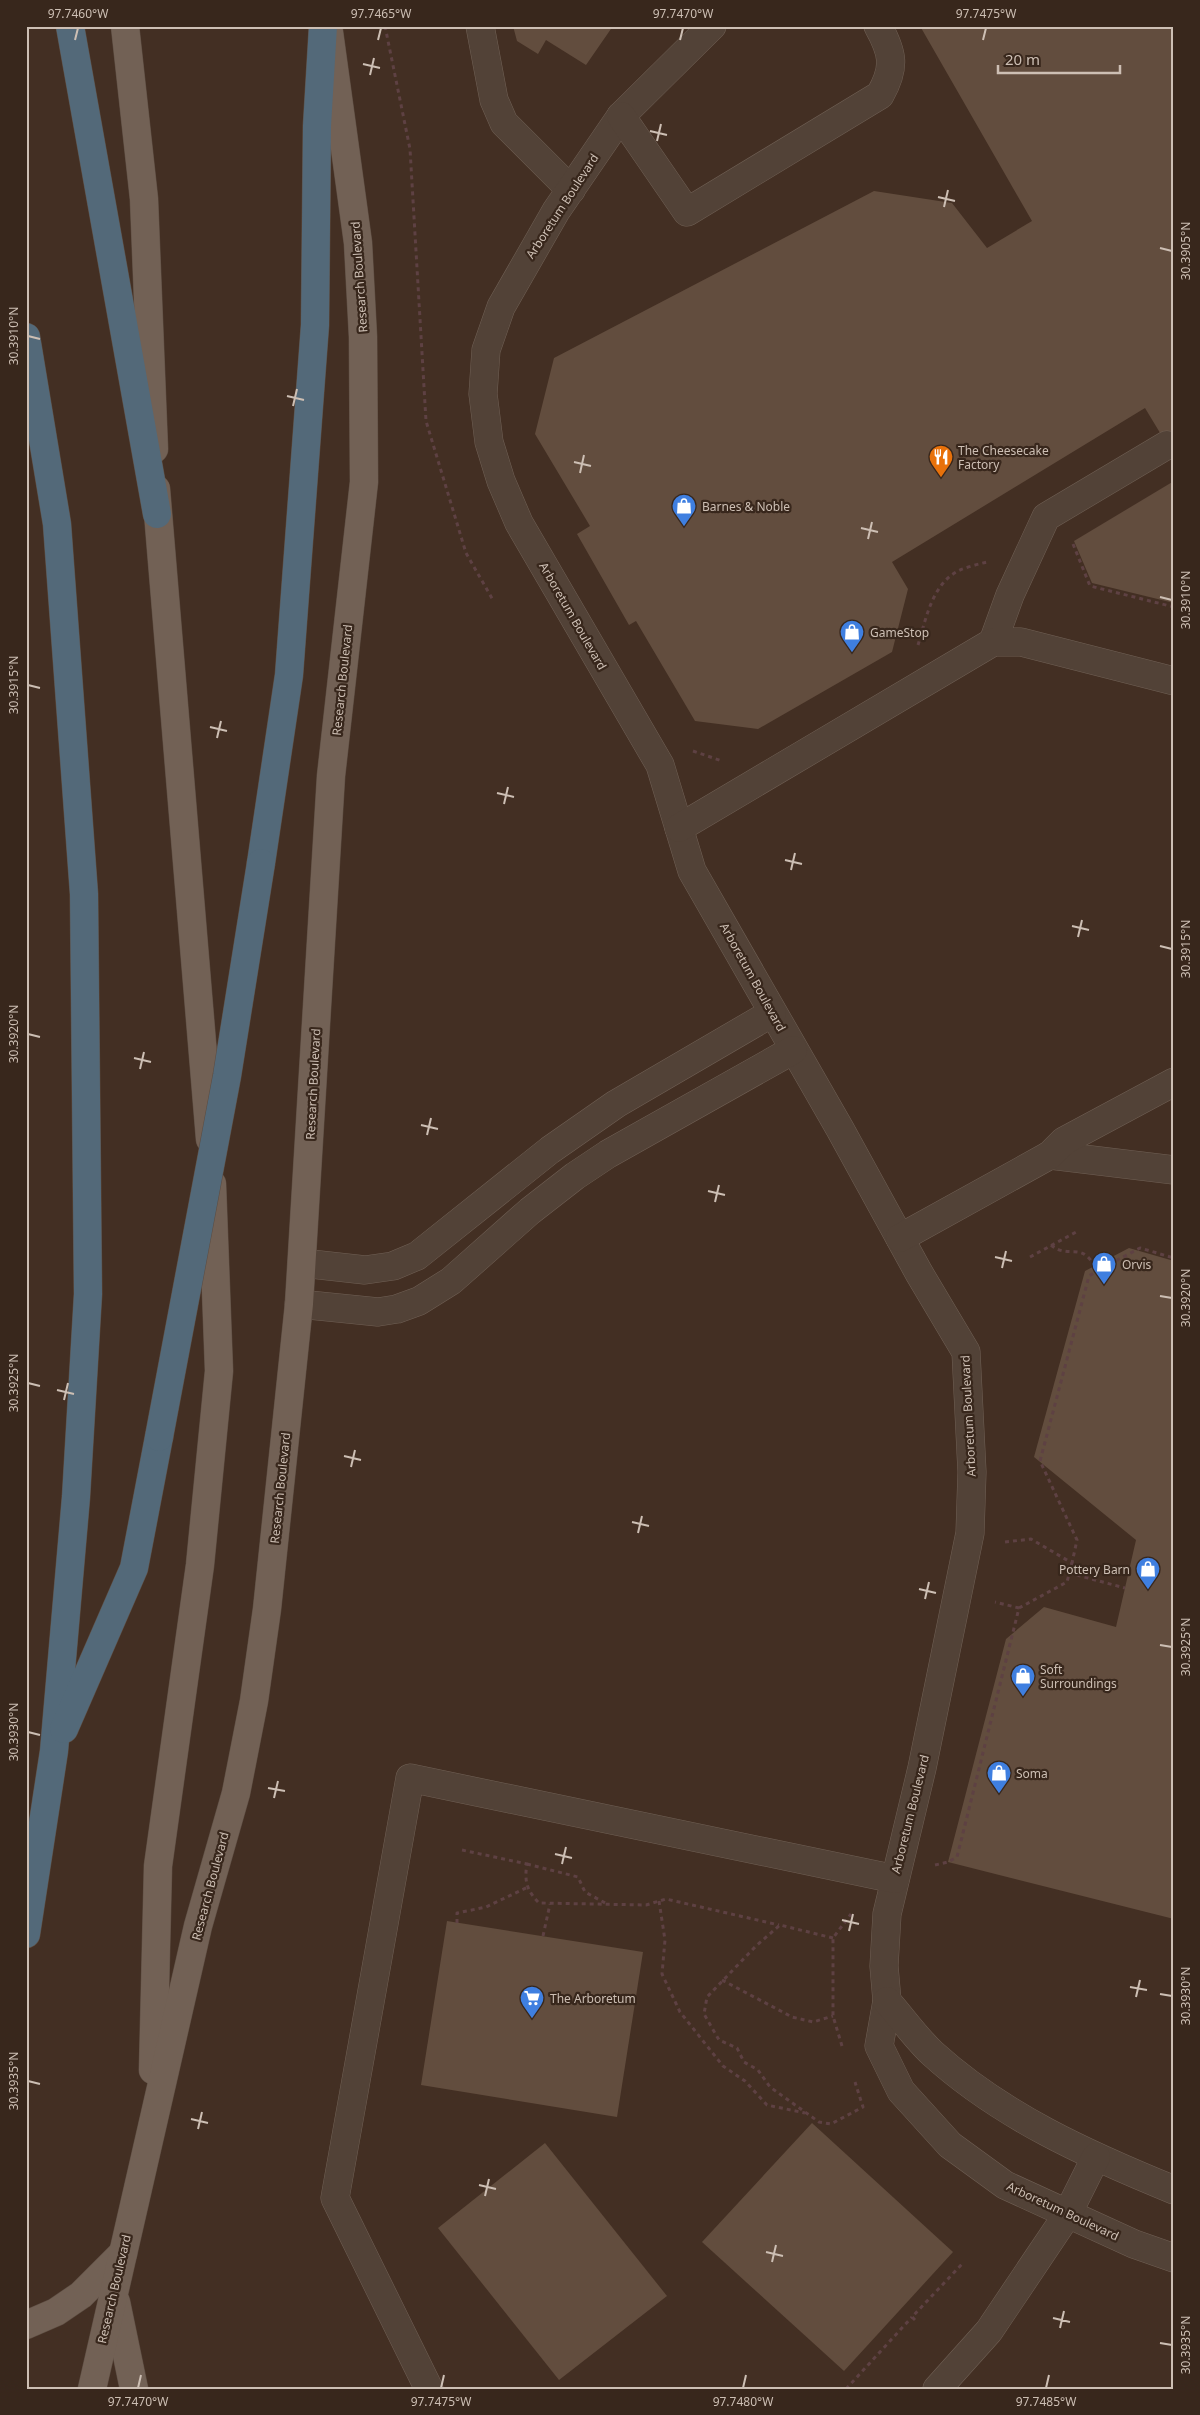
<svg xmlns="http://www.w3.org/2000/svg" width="1200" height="2415" font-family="'Noto Sans',sans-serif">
<rect width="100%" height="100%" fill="#432f23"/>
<g fill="#624d3e">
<polygon points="513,26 613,26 586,65 546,40 538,54 517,41"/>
<polygon points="920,26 1174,26 1174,456 1145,408 892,562 908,589 892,652 758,729 695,721 636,621 629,625 577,534 590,526 535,434 554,358 874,191 952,203 987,248 1032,221"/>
<polygon points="1174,481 1174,603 1092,583 1074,541"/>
<polygon points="1129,1248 1174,1261 1174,1919 948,1862 1006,1639 1044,1607 1116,1627 1136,1540 1034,1457 1085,1271"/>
<polygon points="447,1921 643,1952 617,2117 421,2085"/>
<polygon points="812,2123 953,2252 844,2371 702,2242"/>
<polygon points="545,2143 667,2296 559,2380 438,2228"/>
</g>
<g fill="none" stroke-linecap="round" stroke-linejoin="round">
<defs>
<g id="minor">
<polyline points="480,26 494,100 504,123 571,190"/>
<polyline points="712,26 621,116 556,211 501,307 486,350 483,394 489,442 501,481 519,523 660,765 692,871 840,1129 919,1273 966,1352 972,1472 970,1533 922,1768 887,1914 884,1966 887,2001 879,2046 901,2091 950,2145 1005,2185 1134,2244 1174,2258"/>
<path d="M621 116 687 212 880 95C896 67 893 53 878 26"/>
<polyline points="993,642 1010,595 1046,517 1167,445"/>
<polyline points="679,828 993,642 1021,642 1174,681"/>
<polyline points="1050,1155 1174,1170"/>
<polyline points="900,1238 1050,1155 1064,1141 1174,1082"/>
<polyline points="302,1263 365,1270 393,1266 417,1256 550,1150 616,1104 772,1013"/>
<polyline points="299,1304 378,1312 397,1309 419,1301 451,1281 530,1211 575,1176 608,1154 793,1050"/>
<path d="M887 2001C902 2018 916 2038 932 2053 1001 2116 1088 2155 1174 2190"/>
<polyline points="429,2389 335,2198 410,1778 895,1879"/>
<polyline points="937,2389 989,2331 1067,2215 1096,2157"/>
</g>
<g id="major">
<polyline points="125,26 144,199 154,449"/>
<polyline points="156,489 210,1139"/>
<polyline points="153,2070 158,1866 200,1565 219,1371 212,1184"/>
<polyline points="116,2302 134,2389"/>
<polyline points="26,2325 56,2312 81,2295 123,2253"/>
<polyline points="92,2389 198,1926 236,1793 254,1701 267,1609 299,1304 331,776 364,482 363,337 358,243 329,32"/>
</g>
<g id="highway">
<polyline points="70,26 157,514"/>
<polyline points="26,337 57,524 84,894 88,1294 76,1497 54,1751 26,1934"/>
<polyline points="261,863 289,675 315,325 317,126 323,26"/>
<polyline points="64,1729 134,1568 159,1437"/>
</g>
</defs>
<use href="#minor" stroke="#706055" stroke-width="29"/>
<use href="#major" stroke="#5c4c41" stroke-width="29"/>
<use href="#highway" stroke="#5d4d42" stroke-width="29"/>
<g stroke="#5e4143" stroke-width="3" stroke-dasharray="4 4" stroke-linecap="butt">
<polyline points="385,26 410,149 426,421 466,553 493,600"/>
<polyline points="1073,544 1090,586 1174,607"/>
<path d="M918 645C926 619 932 583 960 570 968 567 978 564 987 562"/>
<polyline points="693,751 722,761"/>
<path d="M1051 1245C1068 1259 1079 1243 1092 1262L1098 1260 1102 1268 1089 1276 1040 1461 1077 1540 1072 1563"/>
<polyline points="1030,1257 1078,1231"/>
<polyline points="1102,1268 1140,1248 1174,1258"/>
<polyline points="1005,1542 1031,1539 1072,1563 1067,1582 1019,1608"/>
<polyline points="1069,1573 1125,1588"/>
<path d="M462 1850 527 1864C524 1881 527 1891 539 1903L646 1905 666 1899 779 1925"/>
<polyline points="527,1864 578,1877 585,1892 607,1904"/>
<polyline points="935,1865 948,1862 957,1857 1019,1608 995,1602"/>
<polyline points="659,1901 665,1940 662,1974 680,2012 723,2066 745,2081 767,2105 805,2113"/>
<polyline points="457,1923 457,1913 486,1907 528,1887"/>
<polyline points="543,1936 550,1904"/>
<polyline points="833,1938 780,1925 756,1946 707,1997 704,2014 719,2040 737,2048 744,2062 758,2070 770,2087 819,2122 831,2124 863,2107 855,2082"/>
<polyline points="722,1980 792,2017 813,2022 833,2016"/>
<polyline points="842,2046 833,2016 833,1938 851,1914"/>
<polyline points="915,2320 912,2317 963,2263"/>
<polyline points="846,2389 912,2317"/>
</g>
<use href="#minor" stroke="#524237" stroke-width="28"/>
<use href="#major" stroke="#726155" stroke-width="28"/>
<use href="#highway" stroke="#536979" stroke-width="28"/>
<defs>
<polyline id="highway-bridge" points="159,1437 227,1076 261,863"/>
</defs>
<use href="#highway-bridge" stroke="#5d4d42" stroke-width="29" stroke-linecap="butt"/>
<use href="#highway-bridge" stroke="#536979" stroke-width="28"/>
</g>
<path fill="none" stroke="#cdbfb4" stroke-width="2" d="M75 40 78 28M378 40 381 28M680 40 683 28M983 40 986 28M363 64 380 68M370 75 374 58M650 131 667 135M657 141 661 124M938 197 955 201M944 207 948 190M1160 248 1172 251M28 336 40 339M287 396 304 400M293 406 297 389M574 462 591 466M580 473 584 455M861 528 878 532M868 539 872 522M1160 597 1172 600M28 685 40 688M210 727 227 731M217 738 221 721M497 793 514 797M504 804 508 787M785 860 802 864M791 870 795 853M1072 926 1089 930M1078 937 1082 920M1160 946 1172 949M28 1034 40 1037M134 1058 151 1062M140 1069 144 1052M421 1125 438 1129M427 1135 431 1118M708 1191 725 1195M715 1202 719 1185M995 1257 1012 1261M1002 1268 1006 1251M1160 1296 1172 1298M28 1383 40 1386M57 1390 74 1394M64 1400 68 1383M344 1456 361 1460M351 1467 355 1450M632 1522 649 1526M638 1533 642 1516M919 1589 936 1593M925 1599 929 1582M1160 1645 1172 1647M28 1732 40 1735M268 1788 285 1791M274 1798 278 1781M555 1854 572 1858M562 1864 566 1847M842 1920 859 1924M849 1931 853 1914M1130 1987 1147 1990M1160 1994 1172 1996M1136 1997 1140 1980M28 2081 40 2084M191 2119 208 2123M198 2129 202 2112M479 2185 496 2189M485 2196 489 2179M766 2252 783 2256M772 2262 776 2245M1053 2318 1070 2322M1060 2328 1064 2311M1160 2343 1172 2345M138 2388 141 2375M441 2388 444 2375M743 2388 746 2375M1046 2388 1049 2375"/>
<defs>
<symbol id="restaurant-pin" viewBox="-11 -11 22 30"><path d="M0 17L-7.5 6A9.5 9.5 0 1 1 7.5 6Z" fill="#e8710a" stroke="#38271c"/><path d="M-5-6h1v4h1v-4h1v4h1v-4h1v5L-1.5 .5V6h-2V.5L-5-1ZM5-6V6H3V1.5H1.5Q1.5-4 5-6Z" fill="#fff"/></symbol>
<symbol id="shop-pin" viewBox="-11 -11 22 30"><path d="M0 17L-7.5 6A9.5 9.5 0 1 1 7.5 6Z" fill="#3f7fe0" stroke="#38271c"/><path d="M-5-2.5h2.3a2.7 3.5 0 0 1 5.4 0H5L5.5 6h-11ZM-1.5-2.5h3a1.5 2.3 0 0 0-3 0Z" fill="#fff"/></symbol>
<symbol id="supermarket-pin" viewBox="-11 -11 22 30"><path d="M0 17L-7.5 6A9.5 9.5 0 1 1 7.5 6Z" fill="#3f7fe0" stroke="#38271c"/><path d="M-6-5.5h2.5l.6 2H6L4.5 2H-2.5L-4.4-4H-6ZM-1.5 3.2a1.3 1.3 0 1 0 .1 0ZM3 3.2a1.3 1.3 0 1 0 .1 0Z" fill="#fff"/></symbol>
</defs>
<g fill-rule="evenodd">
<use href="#restaurant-pin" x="927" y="443" width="28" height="38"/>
<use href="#shop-pin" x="670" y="492" width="28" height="38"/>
<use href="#shop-pin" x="838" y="618" width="28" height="38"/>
<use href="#shop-pin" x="1090" y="1250" width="28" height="38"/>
<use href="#shop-pin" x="1134" y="1555" width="28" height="38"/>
<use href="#shop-pin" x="1009" y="1662" width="28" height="38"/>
<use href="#shop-pin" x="985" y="1759" width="28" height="38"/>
<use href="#supermarket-pin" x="518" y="1984" width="28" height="38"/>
</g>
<g text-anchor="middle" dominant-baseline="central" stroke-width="4.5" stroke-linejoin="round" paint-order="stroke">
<g font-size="12" fill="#cdbfb4" stroke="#38271c">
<text transform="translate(562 206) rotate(-57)">Arboretum Boulevard</text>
<text transform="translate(359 277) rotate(-94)">Research Boulevard</text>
<text transform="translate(573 616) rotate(60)">Arboretum Boulevard</text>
<text transform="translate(342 680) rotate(-84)">Research Boulevard</text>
<text transform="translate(753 977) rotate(61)">Arboretum Boulevard</text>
<text transform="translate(313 1084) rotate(-87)">Research Boulevard</text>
<text transform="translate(968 1416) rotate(-93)">Arboretum Boulevard</text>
<text transform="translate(280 1488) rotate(-84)">Research Boulevard</text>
<text transform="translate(910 1814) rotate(-76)">Arboretum Boulevard</text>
<text transform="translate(210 1886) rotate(-75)">Research Boulevard</text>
<text transform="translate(1063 2211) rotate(25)">Arboretum Boulevard</text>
<text transform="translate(114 2289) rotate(-77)">Research Boulevard</text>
</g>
<g font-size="12" fill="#cdbfb4" stroke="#38271c" text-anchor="start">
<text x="958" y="450">The Cheesecake<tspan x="958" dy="14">Factory</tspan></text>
<text x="702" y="506">Barnes &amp; Noble</text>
<text x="870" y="632">GameStop</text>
<text x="1122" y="1264">Orvis</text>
<text x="1130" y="1569" text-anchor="end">Pottery Barn</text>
<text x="1040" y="1669">Soft<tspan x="1040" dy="14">Surroundings</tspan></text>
<text x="1016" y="1773">Soma</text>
<text x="550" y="1998">The Arboretum</text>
</g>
</g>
<rect width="1200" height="2415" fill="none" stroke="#38271c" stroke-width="55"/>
<path d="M998 65v8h122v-8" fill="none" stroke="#cdbfb4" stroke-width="2.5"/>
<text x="1005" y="65" font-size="15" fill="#cdbfb4" stroke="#38271c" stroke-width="4" paint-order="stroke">20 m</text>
<rect x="28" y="28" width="1144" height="2360" fill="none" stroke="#cdbfb4" stroke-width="2"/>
<g font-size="12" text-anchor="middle" fill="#cdbfb4">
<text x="78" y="18">97.7460°W</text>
<text x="381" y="18">97.7465°W</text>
<text x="683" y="18">97.7470°W</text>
<text x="986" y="18">97.7475°W</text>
<text transform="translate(1186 251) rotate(-90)" y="4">30.3905°N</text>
<text transform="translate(14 336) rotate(-90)" y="4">30.3910°N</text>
<text transform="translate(1186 600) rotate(-90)" y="4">30.3910°N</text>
<text transform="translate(14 685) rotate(-90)" y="4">30.3915°N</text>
<text transform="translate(1186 949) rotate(-90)" y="4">30.3915°N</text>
<text transform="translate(14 1034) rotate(-90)" y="4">30.3920°N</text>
<text transform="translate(1186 1298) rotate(-90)" y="4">30.3920°N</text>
<text transform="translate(14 1383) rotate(-90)" y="4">30.3925°N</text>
<text transform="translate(1186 1647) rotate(-90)" y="4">30.3925°N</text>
<text transform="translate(14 1732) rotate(-90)" y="4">30.3930°N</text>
<text transform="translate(1186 1996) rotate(-90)" y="4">30.3930°N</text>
<text transform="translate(14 2081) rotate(-90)" y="4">30.3935°N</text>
<text transform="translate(1186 2345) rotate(-90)" y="4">30.3935°N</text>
<text x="138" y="2406">97.7470°W</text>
<text x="441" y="2406">97.7475°W</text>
<text x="743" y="2406">97.7480°W</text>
<text x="1046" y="2406">97.7485°W</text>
</g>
</svg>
